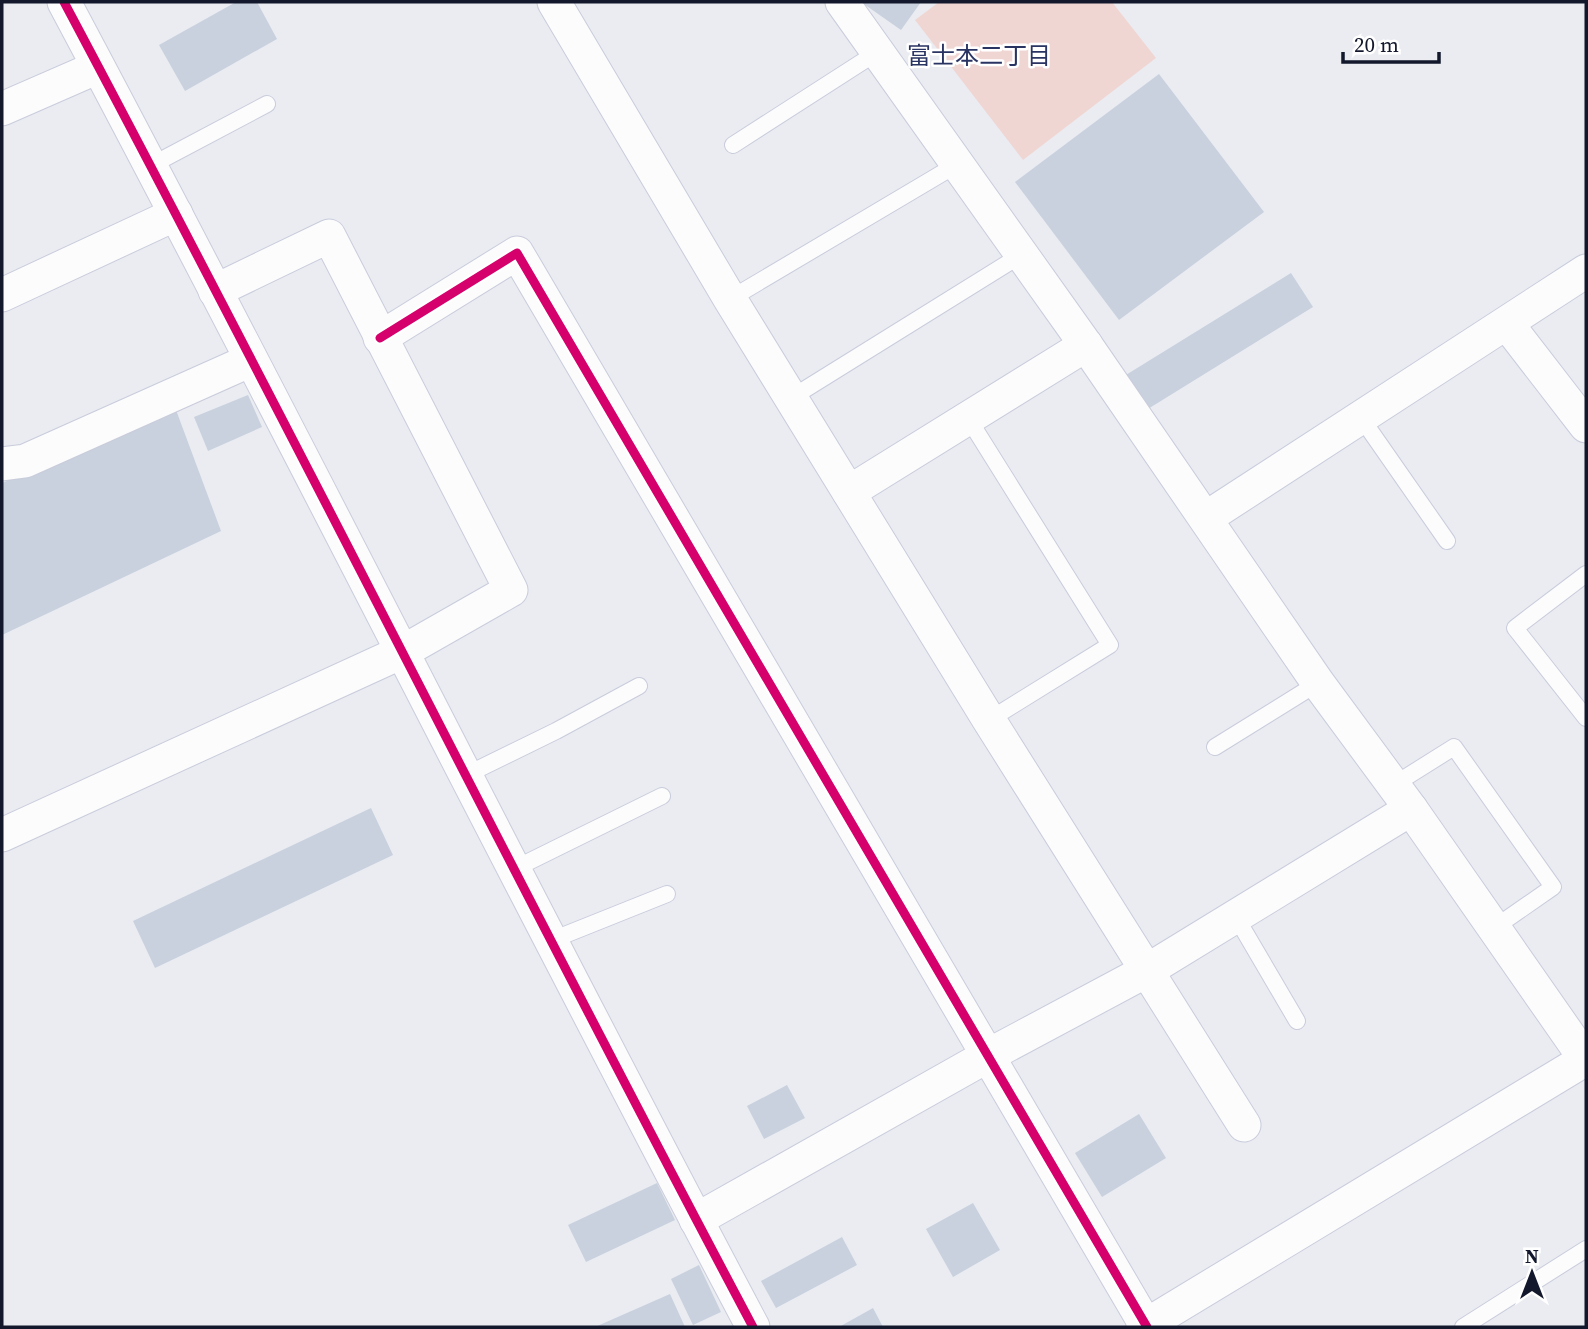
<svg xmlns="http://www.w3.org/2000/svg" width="1588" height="1329" font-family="'Source Serif 4','Noto Sans JP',serif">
<rect width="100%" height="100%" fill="#eaecf2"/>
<polygon fill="#f0d6d3" points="939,2 1112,2 1156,58 1023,160 915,20"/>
<g fill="#c8d1dd">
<polygon points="236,2 257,2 277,39 185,91 159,45"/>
<polygon points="861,2 921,2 901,30"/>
<polygon points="1159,74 1264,212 1119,320 1015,182"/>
<polygon points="1291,273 1313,307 1143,412 1121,378"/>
<polygon points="248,395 262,427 208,451 194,417"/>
<polygon points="176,410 221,531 2,635 2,483"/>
<polygon points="371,808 393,855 155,968 133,921"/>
<polygon points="787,1085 805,1118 764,1139 747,1106"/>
<polygon points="1139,1114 1166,1158 1102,1197 1075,1153"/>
<polygon points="657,1183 675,1220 586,1262 568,1225"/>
<polygon points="973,1203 1000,1250 953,1277 926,1229"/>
<polygon points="842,1237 857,1265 776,1308 761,1281"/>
<polygon points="699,1265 721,1312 693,1325 671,1279"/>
<polygon points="670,1294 685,1327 595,1327"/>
<polygon points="873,1308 883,1327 839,1327"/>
</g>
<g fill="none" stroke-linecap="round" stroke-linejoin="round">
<defs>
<g id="service">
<polyline points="733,145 876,53"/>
<polyline points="150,166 267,104"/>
<polyline points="730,299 956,165"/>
<polyline points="791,398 1021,255"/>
<polyline points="968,418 1110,645 989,720"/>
<polyline points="1362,419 1447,541"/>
<polyline points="1586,574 1515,628 1586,718"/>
<polyline points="1215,747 1318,683"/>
<polyline points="464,776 556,731 639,686"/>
<polyline points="1392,786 1454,747 1553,887 1494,928"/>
<polyline points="512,870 662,796"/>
<polyline points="1236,917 1297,1021"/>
<polyline points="552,940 667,894"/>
<polyline points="1463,1327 1586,1249"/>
</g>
<g id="minor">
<path d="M64 2C298 441 519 887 753 1327"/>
<polyline points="554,2 730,299 989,720 1244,1125"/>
<polyline points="842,2 1086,345 1318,683 1411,809 1586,1060"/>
<polyline points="2,109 98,67"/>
<polyline points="2,295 176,214"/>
<polyline points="1508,325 1586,426"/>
<polyline points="380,338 517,253 1147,1327"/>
<polyline points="2,464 25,461 251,360"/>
<polyline points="849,492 1086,345"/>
<polyline points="1206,518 1586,271"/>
<polyline points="2,835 404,651 511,590 329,236 215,291"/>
<polyline points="696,1220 989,1055 1148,970 1411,809"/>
<polyline points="1143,1327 1586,1059"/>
</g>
</defs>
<use href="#service" stroke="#c9ccdb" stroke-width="18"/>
<use href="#minor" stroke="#c9ccdb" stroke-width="35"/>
<use href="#service" stroke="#fcfcfd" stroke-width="16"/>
<use href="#minor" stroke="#fcfcfd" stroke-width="33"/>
<defs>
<g id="cycleway">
<path d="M64 2C298 441 519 887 753 1327"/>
<polyline points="380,338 517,253 1147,1327"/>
</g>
</defs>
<use href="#cycleway" stroke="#fff" stroke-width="13"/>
<use href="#cycleway" stroke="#d6006c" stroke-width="9"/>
</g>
<g text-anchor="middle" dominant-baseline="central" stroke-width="5" stroke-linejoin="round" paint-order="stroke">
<g font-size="24" fill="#293463" stroke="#fff">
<text x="979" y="55">富士本二丁目</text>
</g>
</g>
<rect width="1588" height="1329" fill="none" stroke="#13182d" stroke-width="7"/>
<g transform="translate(1532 1273)" stroke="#ffffff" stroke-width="5" paint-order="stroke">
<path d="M0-5L12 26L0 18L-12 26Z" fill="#13182d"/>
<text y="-10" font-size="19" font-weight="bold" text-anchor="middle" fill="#13182d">N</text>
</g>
<path d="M1343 52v10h96v-10" fill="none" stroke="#13182d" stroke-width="3.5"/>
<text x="1354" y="52" font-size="21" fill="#13182d" stroke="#ffffff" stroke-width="5" paint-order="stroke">20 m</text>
</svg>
